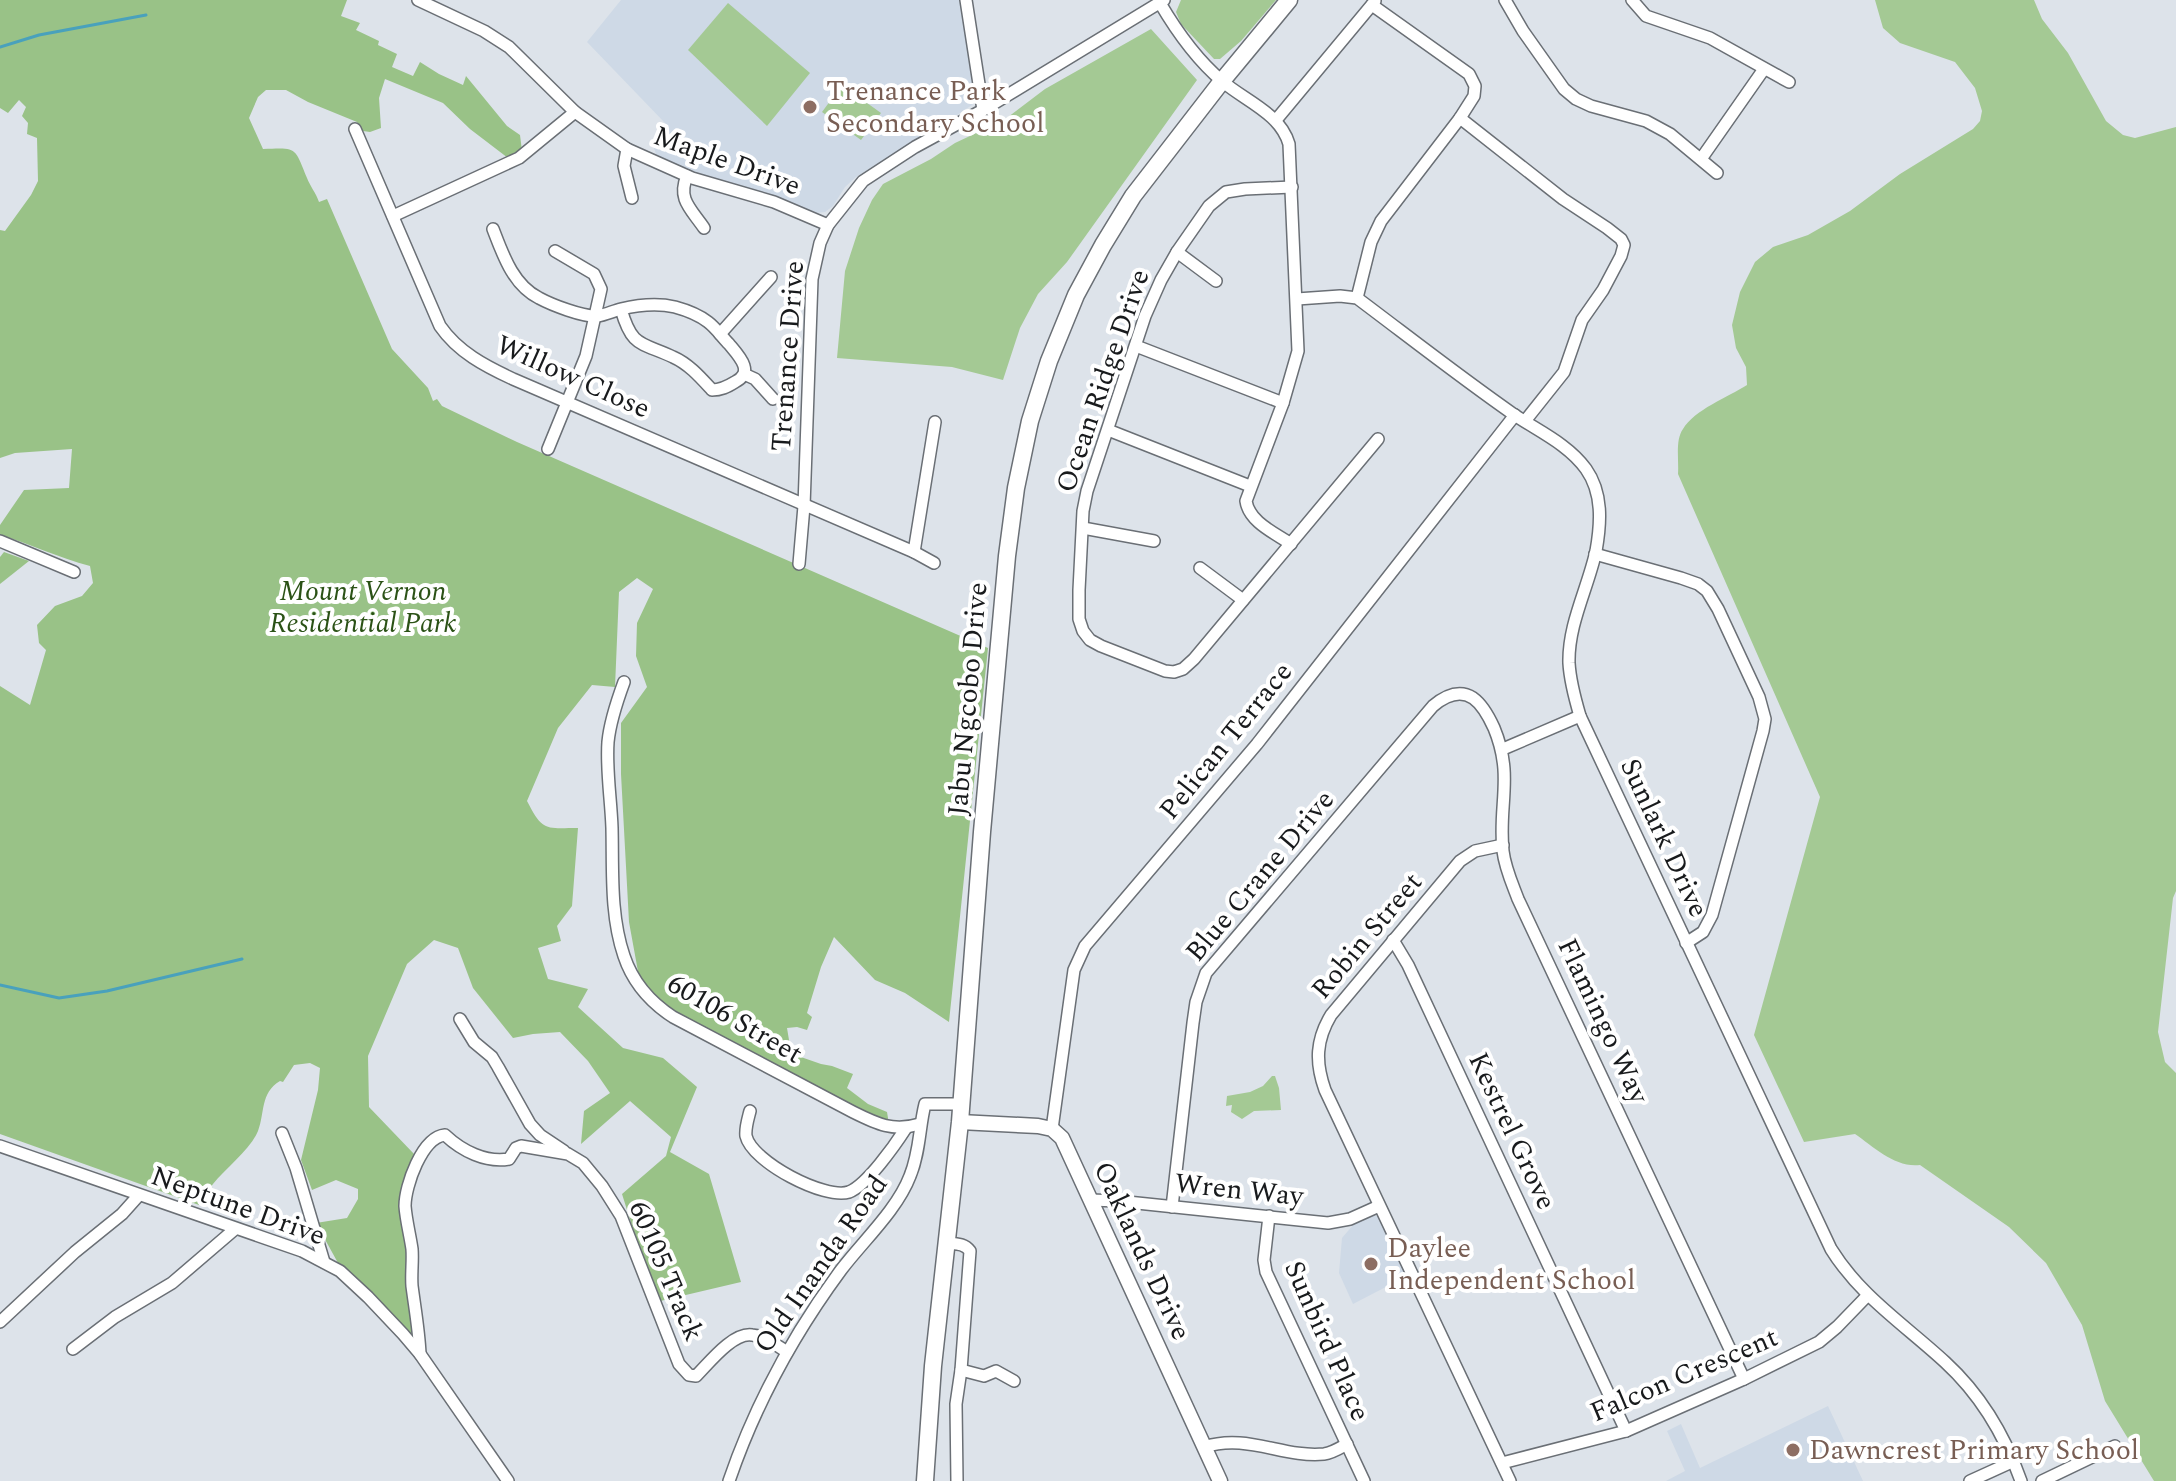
<svg xmlns="http://www.w3.org/2000/svg" width="2176" height="1481" font-family="Spectral,serif">
<rect width="100%" height="100%" fill="#dde3ea"/>
<g fill="#ced9e6">
<polygon points="621,0 961,0 976,100 972,105 960,113 856,177 845,187 833,206 825,212 816,213 773,196 725,184 657,157 653,145 665,123 587,42"/>
<polygon points="1371,1215 1377,1216 1382,1223 1407,1276 1353,1304 1339,1273 1342,1238 1354,1224"/>
<polygon points="1828,1406 1863,1481 1666,1481 1685,1471 1667,1431 1681,1424 1700,1468"/>
</g>
<g fill="#a4c994">
<polygon points="1181,0 1276,0 1241,41 1220,59 1214,59 1181,24 1176,12"/>
<path d="M1875 0H2034L2042 19 2068 53 2106 121 2123 135 2135 138 2176 127V891L2173 898 2158 1032 2165 1062 2176 1073V1481H2154L2105 1401 2082 1325 2046 1263 2009 1227 1920 1165C1895 1168 1874 1147 1855 1134L1804 1142 1754 1035 1820 797 1678 474C1679 460 1675 440 1683 429 1694 410 1728 397 1747 385L1746 367 1736 348 1732 325 1740 292 1755 262 1773 247 1808 235 1850 211 1900 174 1973 129 1980 121 1982 111 1975 88 1955 62 1900 43 1883 28Z"/>
<polygon points="728,3 810,73 767,126 688,50"/>
<polygon points="1151,29 1197,80 1067,262 1038,294 1020,328 1003,380 952,367 837,358 845,271 859,228 872,200 883,184 931,159 955,143 1004,120 1045,89"/>
<polygon points="842,85 881,113 861,140 822,112"/>
<polygon points="1272,1076 1275,1076 1279,1088 1281,1110 1254,1111 1242,1119 1231,1112 1232,1105 1226,1106 1227,1096 1250,1092 1263,1086"/>
</g>
<g fill="#99c287">
<path d="M0 0H347L341 16 360 23 356 30 379 41 378 45 397 54 392 67 413 76 420 62 439 74 463 85 466 76 507 126 520 135 522 151 508 158 470 129 443 103 385 79 379 98 381 128 370 132 363 131 357 122 308 102 286 90H266L258 97 249 118 263 149C297 148 294 146 307 178 310 186 316 193 319 202L327 199 392 349 428 388 433 401 437 399 442 406 517 442 988 648 949 1022 905 993 875 980 834 937 821 967 807 1013 812 1017 807 1030 797 1027 787 1028 790 1046 798 1056 821 1064 832 1066 853 1074 847 1088 868 1104 887 1112 889 1124 779 1069 688 1020 664 1004 639 977 629 922 621 774V723L647 687 636 656 637 623 653 589 637 578 619 592 615 687 592 685 558 728 527 801C543 832 545 828 578 828L572 906 557 926 561 941 538 948 548 979 588 989 578 1007 623 1048 663 1058 697 1087 670 1152 709 1174 741 1282 656 1302 622 1194 666 1156 671 1137 630 1101 581 1144 584 1111 610 1093 588 1061 560 1032 533 1034 513 1038 473 988 458 948 434 940 407 964 368 1056 369 1107 415 1155 400 1194 409 1256 416 1339 338 1263 316 1223 347 1218 358 1199V1189L336 1180 312 1190 301 1160 318 1090 320 1068 310 1063 294 1065 283 1082 280 1081C260 1093 265 1113 258 1131 251 1149 226 1168 213 1184 208 1190 204 1198 199 1205L0 1134V686L30 705 46 650 39 643 37 625 55 606 82 596 93 583 90 566C59 558 31 544 0 535V525L24 490 69 488 72 449 15 453 0 458V230L5 231 31 195 38 181 37 138 27 134 28 123 22 116 26 107 19 100 8 113 0 108Z"/>
<polygon points="4,552 29,561 0,584 0,557"/>
</g>
<g fill="none" stroke-linecap="round" stroke-linejoin="round">
<g stroke="#49a1bc" stroke-width="3">
<polyline points="0,47 39,35 146,15"/>
<polyline points="0,985 59,998 107,991 242,959"/>
</g>
<defs>
<g id="minor">
<polyline points="418,0 484,31 509,47 575,112 627,149 692,178 774,202 828,225"/>
<polyline points="966,0 983,110"/>
<polyline points="1505,0 1523,31 1564,89 1576,99 1591,106 1646,121 1670,134 1717,173"/>
<polyline points="1632,0 1646,16 1710,38 1789,82"/>
<path d="M1160 3C1177 32 1196 59 1222 81 1245 101 1280 113 1289 144L1298 351 1283 403 1246 501C1249 522 1275 533 1291 544"/>
<polyline points="1460,118 1563,199 1607,228 1621,239 1624,245 1621,256 1603,290 1582,320 1564,372 1525,421"/>
<polyline points="1276,120 1375,1"/>
<path d="M355 129 440 326C458 352 485 366 513 379L914 552 934 563"/>
<polyline points="627,149 624,166 632,198"/>
<polyline points="1701,159 1764,69"/>
<path d="M687 176C677 199 691 209 704 228"/>
<polyline points="1292,187 1245,189 1226,192 1209,206 1177,252 1161,280 1145,316 1087,491 1083,511 1079,590 1079,619 1083,631 1090,640 1101,646 1165,671 1174,672 1183,669 1194,659 1378,439"/>
<polyline points="393,216 519,158 575,112"/>
<path d="M493 229C503 255 513 285 539 298 552 305 583 317 597 316 605 315 613 311 621 309 638 305 658 303 675 307 686 310 699 315 708 322 716 328 722 337 729 344 739 356 755 372 735 382 727 387 721 390 712 390 701 378 689 364 673 357 641 342 632 348 621 309"/>
<polyline points="1177,252 1216,281"/>
<polyline points="1357,298 1371,242 1381,221 1460,118 1474,96 1475,86 1469,74 1372,5"/>
<path d="M1297 299 1340 296 1357 298C1409 337 1460 377 1513 414 1538 431 1568 444 1586 469 1603 493 1601 523 1596 551 1588 588 1568 624 1569 663 1570 681 1575 699 1580 716L1831 1249C1860 1296 1905 1325 1945 1362 1981 1395 2005 1436 2021 1481"/>
<polyline points="720,334 771,277"/>
<polyline points="1136,346 1283,403"/>
<polyline points="744,374 755,379 773,399"/>
<polyline points="1108,430 1250,486"/>
<polyline points="548,449 586,356 601,289 594,274 555,251"/>
<polyline points="1083,528 1154,541"/>
<polyline points="0,541 74,572"/>
<polyline points="914,552 935,422"/>
<polyline points="1595,554 1681,578 1698,584 1707,591 1718,609 1759,697 1765,719 1763,731 1712,915 1703,932 1686,943"/>
<polyline points="799,564 804,506 812,279 820,243 828,225 863,181 915,147 983,110 1164,0"/>
<polyline points="1200,568 1243,600"/>
<path d="M624 682C617 701 610 721 608 742 606 770 611 799 612 828 613 870 610 915 624 956 633 983 650 1002 673 1017L853 1112C877 1124 893 1132 920 1124"/>
<polyline points="1503,749 1580,716"/>
<path d="M1503 845 1475 851 1460 861 1331 1015C1316 1040 1315 1062 1325 1090L1510 1481"/>
<polyline points="1393,940 1408,965 1626,1431"/>
<polyline points="460,1019 474,1042 492,1057 498,1067 530,1124 540,1135 564,1151"/>
<path d="M750 1111C748 1119 745 1128 746 1136 752 1162 825 1200 849 1192 867 1185 895 1145 906 1128"/>
<polyline points="1052,1129 1074,970 1085,946 1257,744 1515,415"/>
<polyline points="282,1133 296,1168 324,1262"/>
<polyline points="0,1146 302,1251 340,1271 368,1297 403,1334 420,1354 508,1481"/>
<polyline points="1091,1200 1118,1201 1328,1223 1350,1219 1379,1206"/>
<path d="M1172 1207 1193 1023 1196 1002 1206 973 1433 706C1445 696 1459 689 1473 698 1483 705 1489 717 1494 728 1514 776 1498 805 1503 851 1505 868 1512 883 1518 899L1744 1379"/>
<polyline points="1269,1216 1264,1260 1266,1272 1364,1481"/>
<path d="M947 1243C956 1244 964 1243 970 1251L961 1370 956 1404 957 1481"/>
<polyline points="0,1322 75,1252 122,1214 139,1195"/>
<polyline points="73,1349 115,1317 172,1283 235,1229"/>
<path d="M420 1354C419 1331 415 1309 412 1286 411 1274 413 1261 412 1249 410 1235 406 1220 405 1206 405 1186 422 1137 445 1135 462 1151 486 1163 509 1159L516 1148 521 1146 568 1154 583 1163 602 1186 621 1216 679 1364 689 1375 696 1376C709 1363 733 1332 752 1335 765 1336 776 1345 787 1352"/>
<polyline points="961,1370 984,1376 996,1371 1014,1381"/>
<path d="M1204 1447C1247 1433 1283 1458 1324 1454 1332 1453 1340 1448 1347 1444"/>
<polyline points="1502,1463 1626,1431 1744,1379 1819,1342 1837,1327 1867,1296"/>
<path d="M729 1481C755 1405 793 1335 841 1270 863 1241 897 1210 910 1176 920 1152 919 1128 925 1104H961"/>
<polyline points="1970,1481 2014,1461"/>
<polyline points="2042,1481 2115,1446"/>
</g>
<polyline id="tertiary" points="960,1122 1038,1126 1052,1129 1062,1138 1220,1481"/>
<polyline id="secondary" points="925,1481 933,1366 960,1122 982,832 1007,556 1016,488 1030,421 1049,361 1076,295 1103,245 1133,196 1222,81 1289,0"/>
</defs>
<use href="#minor" stroke="#6a6f75" stroke-width="14"/>
<use href="#tertiary" stroke="#6a6f75" stroke-width="17"/>
<use href="#secondary" stroke="#6a6f75" stroke-width="19"/>
<use href="#minor" stroke="#fff" stroke-width="11"/>
<use href="#tertiary" stroke="#fff" stroke-width="14"/>
<use href="#secondary" stroke="#fff" stroke-width="16"/>
</g>
<g fill="#8d6e63" stroke="#fff" stroke-width="3">
<circle cx="810" cy="107" r="8"/>
<circle cx="1371" cy="1264" r="8"/>
<circle cx="1793" cy="1450" r="8"/>
</g>
<g text-anchor="middle" dominant-baseline="central" stroke-width="8" stroke-linejoin="round" paint-order="stroke">
<g font-size="28" fill="#785e54" stroke="#fff" text-anchor="start">
<text x="826" y="91">Trenance Park<tspan x="826" dy="32">Secondary School</tspan></text>
<text x="1387" y="1248">Daylee<tspan x="1387" dy="32">Independent School</tspan></text>
<text x="1809" y="1450">Dawncrest Primary School</text>
</g>
<g font-size="28" fill="#181a1c" stroke="#fff">
<text transform="translate(727 161) rotate(20)">Maple Drive</text>
<text transform="translate(788 356) rotate(-86)">Trenance Drive</text>
<text transform="translate(573 377) rotate(24)">Willow Close</text>
<text transform="translate(1103 381) rotate(-71)">Ocean Ridge Drive</text>
<text transform="translate(968 699) rotate(-85)">Jabu Ngcobo Drive</text>
<text transform="translate(1226 741) rotate(-51)">Pelican Terrace</text>
<text transform="translate(1664 838) rotate(65)">Sunlark Drive</text>
<text transform="translate(1260 876) rotate(-50)">Blue Crane Drive</text>
<text transform="translate(1367 936) rotate(-50)">Robin Street</text>
<text transform="translate(735 1019) rotate(30)">60106 Street</text>
<text transform="translate(1603 1021) rotate(65)">Flamingo Way</text>
<text transform="translate(1512 1131) rotate(65)">Kestrel Grove</text>
<text transform="translate(1239 1190) rotate(6)">Wren Way</text>
<text transform="translate(238 1206) rotate(20)">Neptune Drive</text>
<text transform="translate(1142 1251) rotate(65)">Oaklands Drive</text>
<text transform="translate(821 1264) rotate(-55)">Old Inanda Road</text>
<text transform="translate(666 1271) rotate(67)">60105 Track</text>
<text transform="translate(1327 1341) rotate(66)">Sunbird Place</text>
<text transform="translate(1684 1375) rotate(-23)">Falcon Crescent</text>
</g>
<g font-size="28" font-style="italic" fill="#2b5216" stroke="#fff">
<text x="363" y="591">Mount Vernon<tspan x="363" dy="32">Residential Park</tspan></text>
</g>
</g>
</svg>
